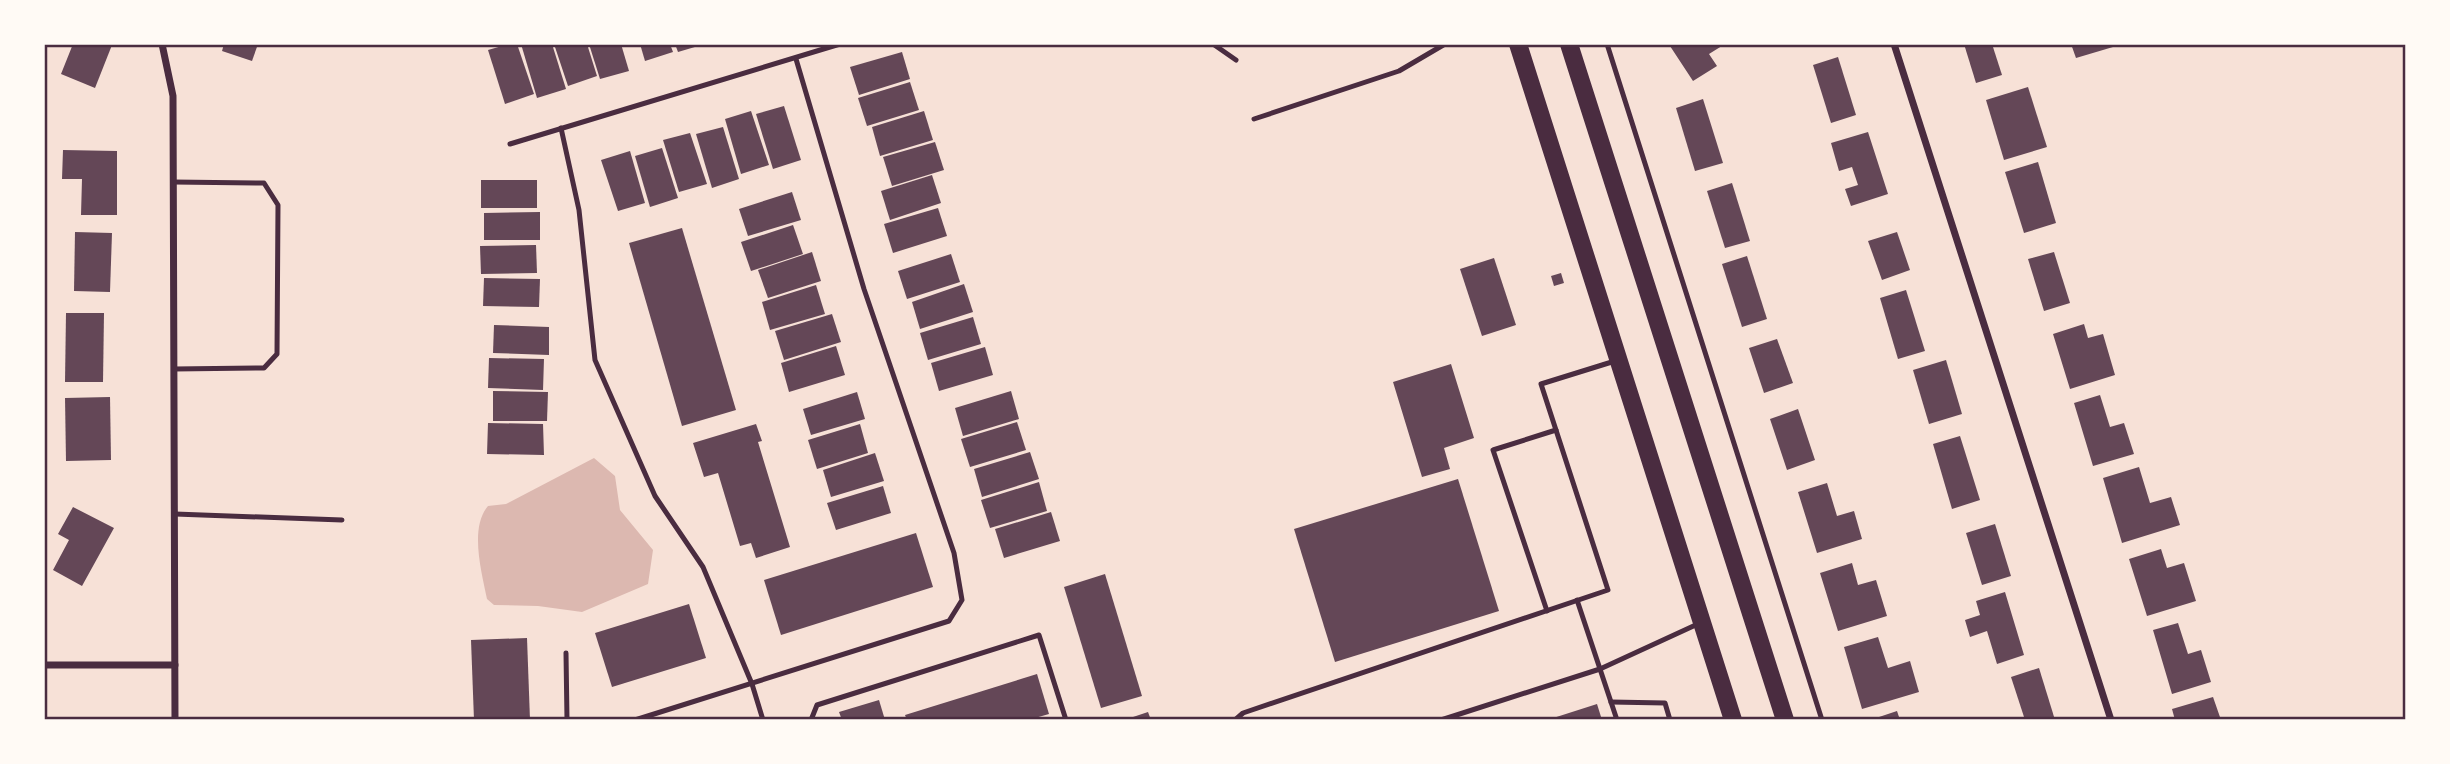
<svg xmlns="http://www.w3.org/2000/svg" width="2450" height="764" font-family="Roboto,sans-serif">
<rect width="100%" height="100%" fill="#f7e1d7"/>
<path fill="#dcb8b0" d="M594 458 615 476 620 510 653 550 648 584 582 612 538 606 494 605 487 599C482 573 469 528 488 506L506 504Z"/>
<g fill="#644757">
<polygon points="73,44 112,45 95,88 61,74"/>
<polygon points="224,44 258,44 252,61 222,51"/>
<polygon points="509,44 517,44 534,94 505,104 488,50"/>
<polygon points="521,44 552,44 566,89 537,98"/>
<polygon points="554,44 587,44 597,76 568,86"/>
<polygon points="589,44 621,44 629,71 600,79"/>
<polygon points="640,44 670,44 673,52 645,61"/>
<polygon points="675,44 705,44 678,52"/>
<polygon points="1673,44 1725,44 1709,54 1717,66 1693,81 1670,46"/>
<polygon points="1964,44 1992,44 2002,75 1976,83"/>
<polygon points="2071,44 2112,44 2113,47 2076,58"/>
<polygon points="902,52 910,79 859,95 850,67"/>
<polygon points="1838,57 1856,115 1831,123 1813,65"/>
<polygon points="910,82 919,110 867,126 858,98"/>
<polygon points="2028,87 2047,147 2004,160 1986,100"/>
<polygon points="1703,99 1723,163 1695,171 1676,108"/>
<polygon points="784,106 801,160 773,169 756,114"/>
<polygon points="751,111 769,165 741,174 725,119"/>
<polygon points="924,111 933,140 880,156 872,127"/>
<polygon points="723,127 739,179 712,188 696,134"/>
<polygon points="1868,132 1888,194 1851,206 1845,189 1858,185 1852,167 1839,171 1831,143"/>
<polygon points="690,133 707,184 679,192 663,140"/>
<polygon points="935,142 944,170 892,186 883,157"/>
<polygon points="662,148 678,198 650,207 635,156"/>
<polygon points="63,150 117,151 117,215 81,215 82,179 62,179"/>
<polygon points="630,151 645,203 618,211 601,160"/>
<polygon points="2038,162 2056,223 2024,233 2005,172"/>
<polygon points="932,175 941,203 890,220 881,191"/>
<rect x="481" y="180" width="56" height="28"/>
<polygon points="1732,183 1750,241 1725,248 1707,191"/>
<polygon points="792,192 801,220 748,236 739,209"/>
<polygon points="938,208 947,236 893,253 884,224"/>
<polygon points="540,212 540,240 484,240 484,213"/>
<polygon points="793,225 803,254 751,271 741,242"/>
<polygon points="682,228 736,410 682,426 629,243"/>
<polygon points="75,232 112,233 110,292 74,291"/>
<polygon points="1897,232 1910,270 1882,280 1868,241"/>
<polygon points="536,245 537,273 481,274 480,246"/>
<polygon points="812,252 821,281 768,298 758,270"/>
<polygon points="2054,252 2070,303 2044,311 2028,259"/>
<polygon points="951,254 960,282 907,299 898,271"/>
<polygon points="1747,256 1767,319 1742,327 1722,264"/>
<polygon points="1494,258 1516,325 1482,336 1460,269"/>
<polygon points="1561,273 1564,283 1554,286 1551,276"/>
<polygon points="484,278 540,279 539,307 483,306"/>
<polygon points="964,284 973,312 920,329 912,302"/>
<polygon points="816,285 825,314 770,330 762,302"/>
<polygon points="1906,290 1925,351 1898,359 1880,298"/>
<polygon points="66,313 104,313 103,382 65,382"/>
<polygon points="832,314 841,342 784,360 775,331"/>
<polygon points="973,317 981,344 928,360 920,333"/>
<polygon points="2084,324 2088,338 2103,334 2115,375 2070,389 2053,334"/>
<polygon points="494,325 549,327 549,355 493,353"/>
<polygon points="1777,339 1793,383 1764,393 1749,348"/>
<polygon points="836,346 845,375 789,392 781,363"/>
<polygon points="985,347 993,375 939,391 931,363"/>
<polygon points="489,358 544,359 543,390 488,388"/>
<polygon points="1946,360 1962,414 1929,424 1913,370"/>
<polygon points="1451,364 1474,438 1444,448 1450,469 1422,477 1393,382"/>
<polygon points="493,391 548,392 547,421 493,421"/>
<polygon points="1011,391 1019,419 963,436 955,408"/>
<polygon points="857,392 865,419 811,435 803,409"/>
<polygon points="2100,395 2110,427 2124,423 2134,454 2093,466 2074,403"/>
<polygon points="110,397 111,460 66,461 65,398"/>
<polygon points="1798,409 1815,460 1787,470 1770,419"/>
<polygon points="1017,422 1026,450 970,467 961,439"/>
<polygon points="488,423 543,424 544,455 487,454"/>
<polygon points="756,424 762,441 758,442 790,547 756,558 751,543 740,546 718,473 704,477 693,443"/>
<polygon points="860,424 868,453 817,469 808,440"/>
<polygon points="1960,436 1980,500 1952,509 1933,444"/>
<polygon points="1030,452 1039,479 982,497 974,469"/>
<polygon points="875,453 884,481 831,497 823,470"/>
<polygon points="2139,467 2150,503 2171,497 2180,525 2122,543 2103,478"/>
<polygon points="1458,479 1499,611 1335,662 1294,529"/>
<polygon points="1039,482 1047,511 990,528 981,500"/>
<polygon points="1827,483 1837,516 1854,511 1862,539 1817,553 1798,492"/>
<polygon points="883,486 891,513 836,530 827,503"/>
<polygon points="73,507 114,528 82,586 53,570 69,540 58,534"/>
<polygon points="1051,512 1060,541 1004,558 995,529"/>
<polygon points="1995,524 2011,576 1982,585 1966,533"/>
<polygon points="916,533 933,587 781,635 764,580"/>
<polygon points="2161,549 2167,568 2184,563 2196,601 2147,616 2129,559"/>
<polygon points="1852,563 1858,585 1876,580 1887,616 1838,631 1820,573"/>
<polygon points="1105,574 1142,696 1101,708 1064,587"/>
<polygon points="2005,592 2024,655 1997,664 1987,631 1970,637 1965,620 1980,615 1976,601"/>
<polygon points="689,604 706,658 612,687 595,633"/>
<polygon points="2178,623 2188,654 2201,650 2211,682 2172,694 2153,630"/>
<polygon points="1878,637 1888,668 1910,661 1919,692 1862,709 1844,647"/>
<polygon points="527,638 530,720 474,720 471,640"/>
<polygon points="2039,668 2055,720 2025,720 2011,677"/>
<polygon points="1037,674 1049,714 1028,720 907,720 905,715"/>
<polygon points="2213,697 2221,720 2175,720 2172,709"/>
<polygon points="879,700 885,720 842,720 839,712"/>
<polygon points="1597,704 1602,720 1547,720"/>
<polygon points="1897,711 1900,720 1870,720"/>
<polygon points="1148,712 1151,720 1124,720"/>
</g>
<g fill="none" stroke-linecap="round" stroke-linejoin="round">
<g stroke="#4a2c40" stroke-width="5">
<polyline points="1213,44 1236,60"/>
<polyline points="1607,44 1822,720"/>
<polyline points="1254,119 1399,71 1445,44"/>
<polyline points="561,128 579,210 595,360 655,496 703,567 752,684 763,720"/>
<polyline points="510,144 840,44"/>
<polyline points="173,182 264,183 278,205 277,354 264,368 174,369"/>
<polyline points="175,514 342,520"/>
<polyline points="1577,600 1617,720"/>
<polyline points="1547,611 1493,450 1556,430"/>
<polyline points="566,653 567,720"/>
<polyline points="1611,702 1665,703 1670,720"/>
<polyline points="635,720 949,621 962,600 954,553 864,289 796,59"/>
<polyline points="811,720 817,705 1039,635 1066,720"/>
<polyline points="1235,720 1243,713 1608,590 1541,384 1615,361"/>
<polyline points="1441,720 1600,669 1700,623"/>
</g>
<g stroke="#4a2c40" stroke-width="7">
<polyline points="162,44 173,96 175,720"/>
<polyline points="1894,44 2111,720"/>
<polyline points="44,665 175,665"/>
</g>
<g stroke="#4a2c40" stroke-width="18">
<polyline points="1518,44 1733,720"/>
<polyline points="1569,44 1785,720"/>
</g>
</g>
<rect width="2450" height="764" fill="none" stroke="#fffaf5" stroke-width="91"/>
<rect x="46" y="46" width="2358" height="672" fill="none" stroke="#4a2c40" stroke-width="2.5"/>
</svg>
